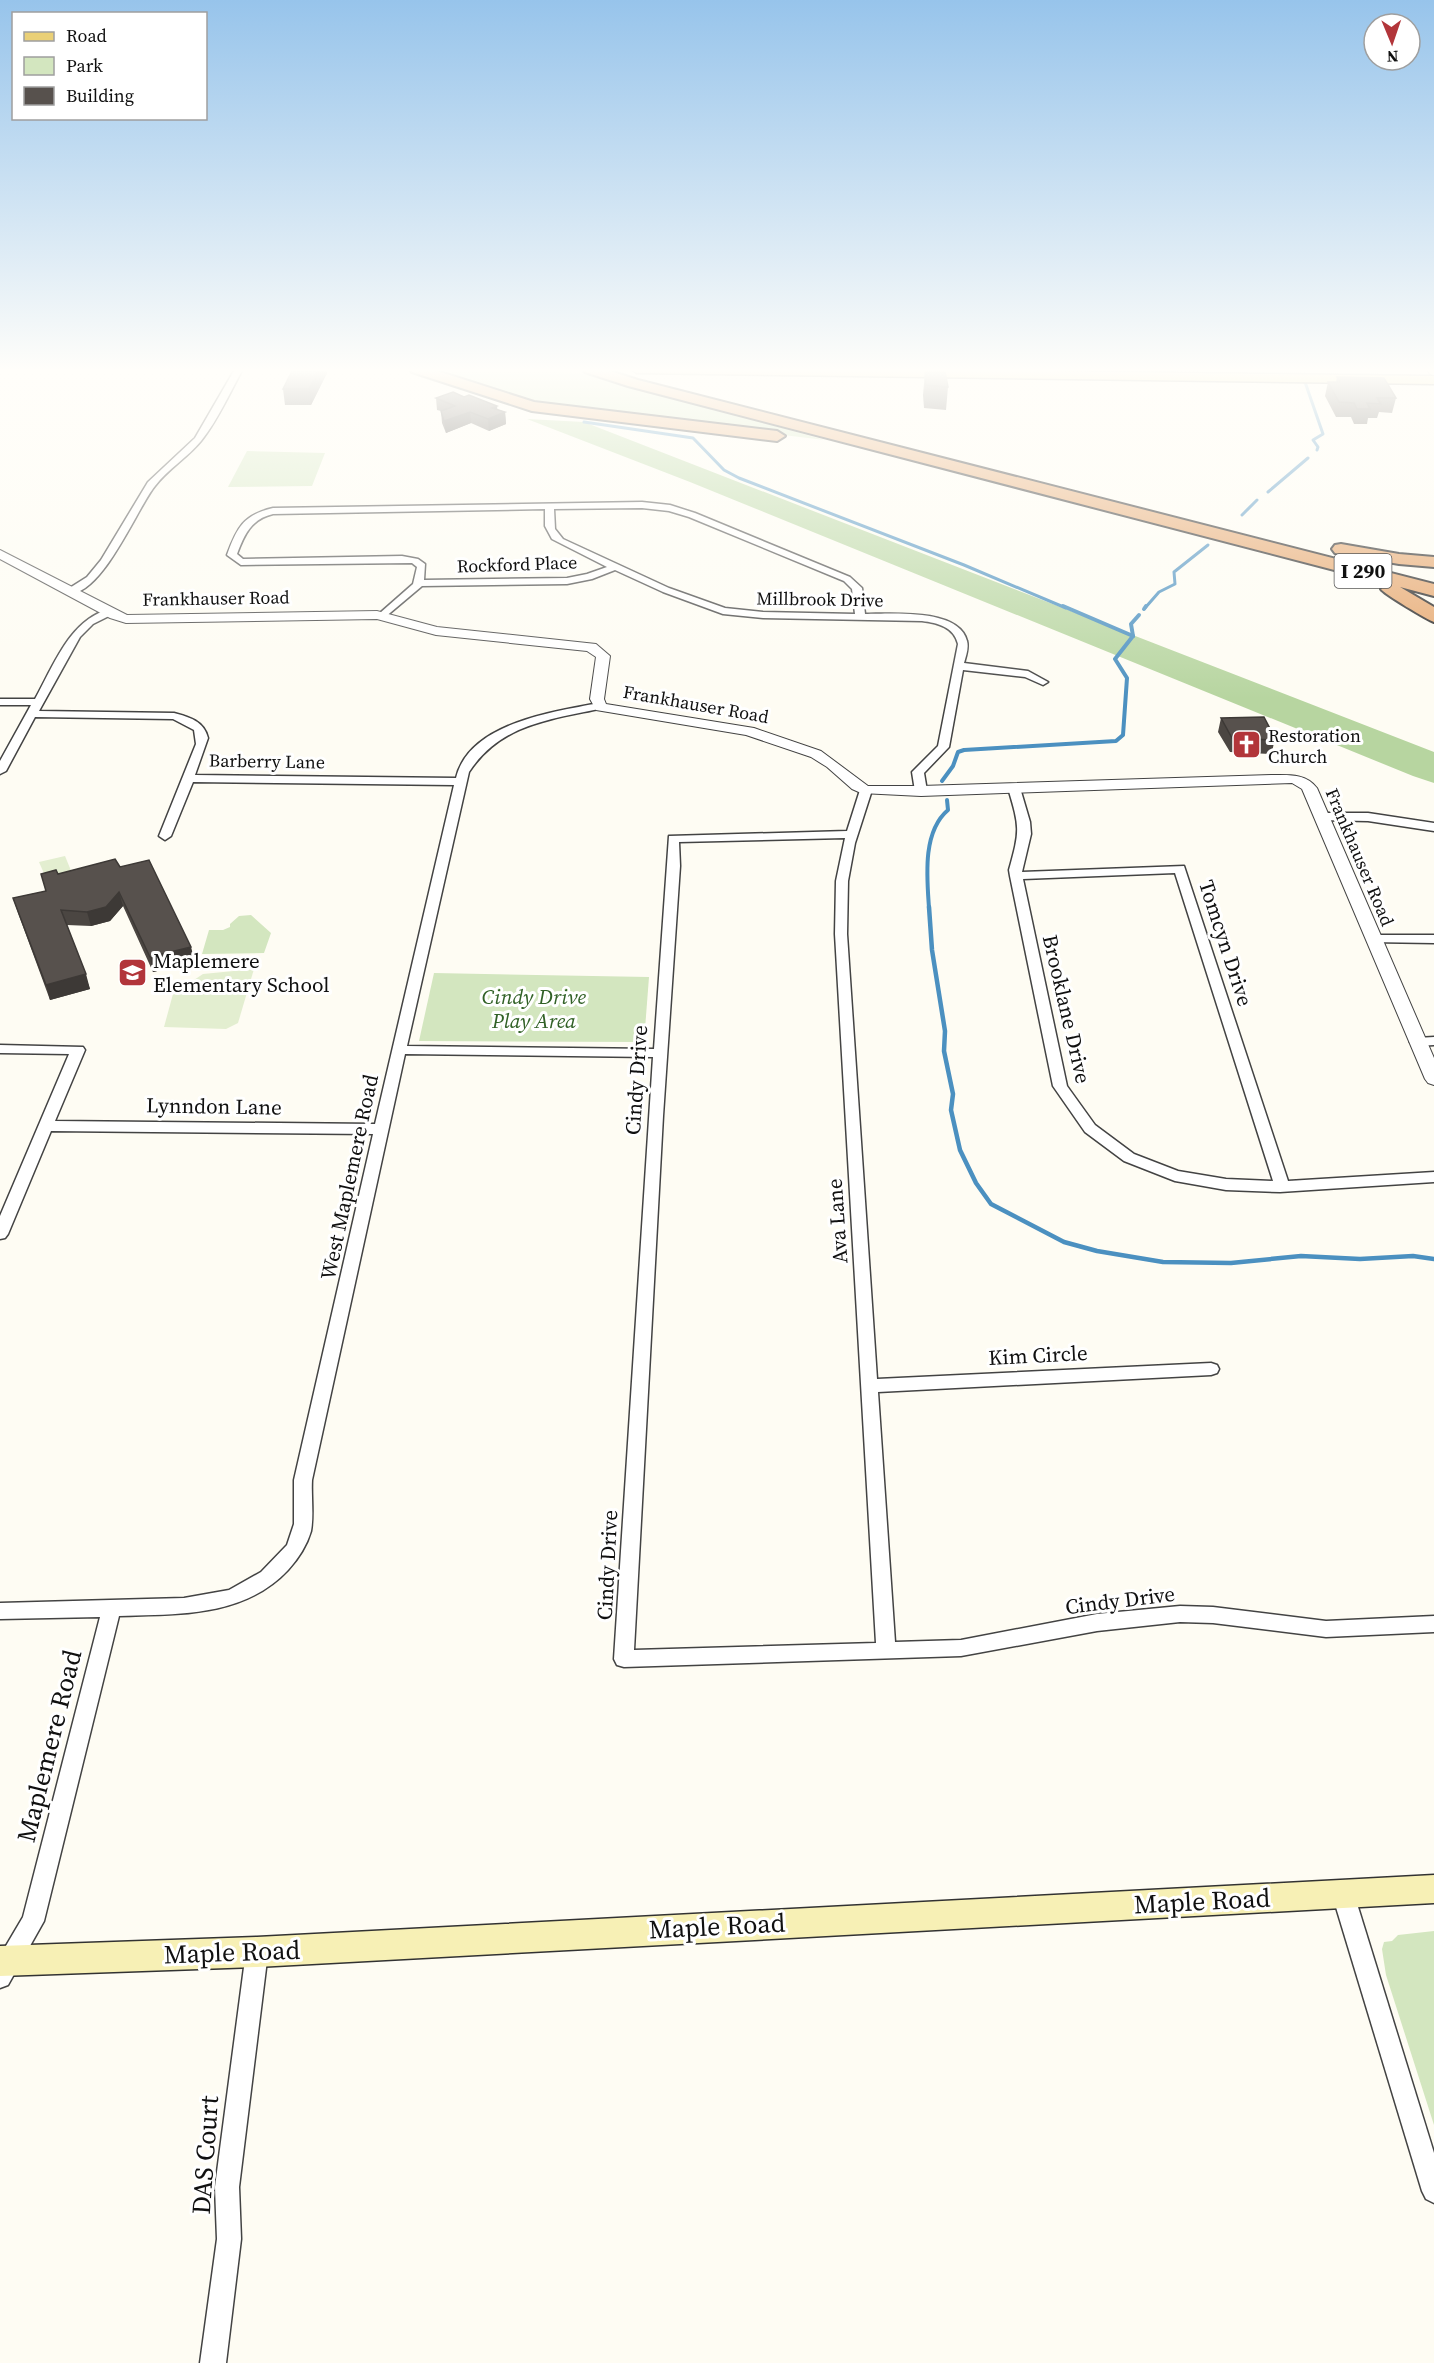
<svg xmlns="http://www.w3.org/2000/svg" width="1434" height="2363" font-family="'Source Serif 4',serif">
<rect width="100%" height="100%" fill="#fefcf3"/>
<g fill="#d3e6bf">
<polygon points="459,370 586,373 825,440 551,407 516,398 455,376 452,372"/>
<polygon points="247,451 325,453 312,486 228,487"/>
<polygon points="251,915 271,933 264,953 202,954 209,930 223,930 230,927 230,924 239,916"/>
<polygon points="434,973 649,977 644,1042 419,1041"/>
<polygon points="1434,1931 1434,2125 1386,1975 1382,1949 1384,1942 1392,1941 1398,1935"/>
</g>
<polygon fill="#b7d5a0" points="527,419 584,422 1434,752 1434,783 1413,776 690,482"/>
<g fill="#e3eed0">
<polygon points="65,856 74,878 49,885 39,862"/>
<polygon points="254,969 238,1023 226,1029 164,1027 173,994 203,974"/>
</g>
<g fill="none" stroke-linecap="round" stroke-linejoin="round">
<g stroke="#4b90c0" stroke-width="3">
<polyline points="1305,382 1323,434 1313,440 1318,447 1317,450"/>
<polyline points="584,422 693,438 724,470 739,478 964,565 1066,608"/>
<polyline points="1268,492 1308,458"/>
<polyline points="1242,515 1257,500"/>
<polyline points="1145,608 1159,592 1175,584 1174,572 1208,545"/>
</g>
<g stroke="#4b90c0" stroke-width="4">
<polyline points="1063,606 1133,636"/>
<polyline points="1144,609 1146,606"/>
<polyline points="1133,636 1131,624 1139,615"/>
<polyline points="942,781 953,766 958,752 964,750 1116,741 1123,735 1127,678 1115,659 1133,636"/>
<path d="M929 908C927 878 922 832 948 810L947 800"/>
</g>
<polyline stroke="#4b90c0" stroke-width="4.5" points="929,907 932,950 945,1031 944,1051 953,1094 951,1110 960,1150 976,1183 991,1204 1064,1242 1097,1251 1163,1262 1231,1263 1301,1256 1360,1259 1413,1256 1434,1259"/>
<defs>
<g id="minor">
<path d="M235 369H243C230 392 218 420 201 441 188 457 168 469 155 486 137 508 101 598 68 593V589L87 577 101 560 148 482 195 438Z"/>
<path d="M642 502 670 505 695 513 850 577 862 588 865 614C891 614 959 608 967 641 969 648 966 656 964 663L1028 671 1048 682 1043 685 1025 677 963 670 949 747 924 773 927 791 921 794 915 791 912 772 938 746 958 644C954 627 938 623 922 621L763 618 723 614 663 592 615 570 592 579 567 584 422 586 384 618 379 615 380 613 413 584 417 567 412 563 241 565 227 555C237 528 243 515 273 508ZM642 508 669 511 689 517 844 581 852 589 855 614 763 612 725 608 669 588 563 539 555 529 554 509ZM545 509V526L552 539 607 567 587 574 567 578 424 580 425 564 418 559 402 556 243 559 237 554C244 535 251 519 273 514Z"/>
<path d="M109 609 113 610V614L93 624 80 637 39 711 174 713C189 717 204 721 208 738L195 775 456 778C469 723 553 712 599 703L604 706 599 709C547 720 500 725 469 772L407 1046 654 1049 669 836 847 831 860 790 862 788H870L872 790 855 843 848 881 847 934 877 1379 1211 1363 1217 1365 1219 1369 1217 1373 1211 1375 878 1392 895 1642 961 1640 1097 1614 1180 1606 1213 1607 1326 1621 1434 1616V1632L1326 1637 1213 1623 1180 1622 1097 1631 961 1656 624 1667 617 1665 614 1659 653 1057 405 1054 312 1480C311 1497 314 1514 311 1531 307 1545 298 1559 288 1570 244 1617 179 1614 119 1616L44 1921 8 1985 0 1988V1956L23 1917 100 1617 0 1619V1603L184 1598 229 1590 261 1572 287 1545 294 1524V1480L373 1134 51 1131 8 1234 5 1238 0 1239V1216L69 1054 0 1053V1045L83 1047 85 1050 55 1121 375 1124 454 785 193 782 171 836 165 840 159 836 196 744 194 730 173 719 35 717 6 771 0 774V761L31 705H0V699H35C54 665 69 621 109 609ZM845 838 836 881 835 934 876 1643 634 1650 663 1116 680 866 679 842Z"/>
<path d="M1014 785 1020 788 1030 822 1031 834 1022 872 1184 866 1288 1181 1434 1172V1182L1280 1192 1226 1190 1175 1181 1124 1161 1085 1132 1053 1086 1010 876 1009 870C1020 830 1020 828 1008 788ZM1175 873 1273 1181 1226 1179 1178 1171 1134 1154 1095 1125 1067 1086 1023 879Z"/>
<polygon points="1321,813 1368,813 1434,823 1434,831 1368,821 1317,820 1317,814"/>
<polygon points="1374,935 1434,935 1434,943 1369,942 1368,939"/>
<polygon points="1434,1037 1434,1045 1417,1046 1410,1042 1417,1038"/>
<polygon points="1343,1884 1350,1887 1354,1894 1434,2153 1434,2203 1426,2199 1422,2191 1332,1894 1336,1887"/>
<polygon points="257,1941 265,1944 268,1952 239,2187 241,2239 226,2363 200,2363 217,2239 215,2187 246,1952 249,1944"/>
</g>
<g id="tertiary">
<polygon points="1427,369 1434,369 1434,375 1430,374"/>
<path d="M0 550 127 615 377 611 437 627 596 644 610 656 604 699 606 704 754 728 821 751 868 786H921L1271 775C1288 775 1306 773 1317 788L1434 1058V1085L1428 1083 1425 1079 1302 789 1292 783 921 796 861 793 852 789 827 767 811 757 746 735 596 710 590 699 596 657 587 651 436 635 377 619 126 623 110 618 0 559Z"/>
</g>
<polygon id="secondary" points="1434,1875 1434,1903 257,1967 0,1976 0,1946 257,1937"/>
<polygon id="primary" points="631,369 888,369 1434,376 1434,384 637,373"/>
<g id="motorway">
<polygon points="409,369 431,369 534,402 777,431 785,436 777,441 532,411 412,372"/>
<path d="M582 369H604L638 380 1434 584V596L1400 587 1434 607V622C1428 620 1384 594 1381 589L1388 584 628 386 585 372Z"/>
<polygon points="1341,544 1399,554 1434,557 1434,567 1399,564 1335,553 1332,549 1335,545"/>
</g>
</defs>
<use href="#minor" stroke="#434343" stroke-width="3"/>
<use href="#tertiary" stroke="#434343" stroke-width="2"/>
<use href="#secondary" stroke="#323232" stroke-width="3"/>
<use href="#primary" stroke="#212121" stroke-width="3"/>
<use href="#motorway" stroke="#212121" stroke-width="4"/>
<use href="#minor" fill="#fff" fill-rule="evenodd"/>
<use href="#tertiary" fill="#fff" fill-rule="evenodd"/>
<use href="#secondary" fill="#f7f0b5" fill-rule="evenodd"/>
<use href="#primary" fill="#ead077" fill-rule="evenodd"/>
<use href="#motorway" fill="#e5a46a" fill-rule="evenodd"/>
</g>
<g fill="#4b4642">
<polygon points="293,369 326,369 327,373 311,405 285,405 283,389"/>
<polygon points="925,372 948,387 946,410 924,408 923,395"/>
<polygon points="1337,377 1396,398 1392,413 1379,412 1377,418 1368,418 1367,424 1354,424 1351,417 1336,417 1325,396 1328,382 1336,382"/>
<polygon points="436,398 497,409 505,412 506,424 489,431 471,423 446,433 442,423 441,411 437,410"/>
<polygon points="1221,718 1275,738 1272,752 1271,752 1270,754 1230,752 1218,732"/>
<polygon points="120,867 195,962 153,972 123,906 110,921 91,926 67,925 90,989 50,1000 18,913 13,898 46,891 58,874"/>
</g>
<g fill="#3d3936">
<polygon points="319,369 326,369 327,373 311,405 309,389"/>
<polygon points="497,406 498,415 505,412 506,424 489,431 488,419 492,408"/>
<polygon points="470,412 471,423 446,433 444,421"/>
<polygon points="119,892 123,906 110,921 91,926 87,912"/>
<polygon points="191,947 195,962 153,972 150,957"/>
<polygon points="86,974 90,989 50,1000 46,985"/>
</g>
<g fill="#57514d" stroke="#3d3936" stroke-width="1.5">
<polygon points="293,369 319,369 309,389 283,389"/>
<polygon points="925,372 945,372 948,387 926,385"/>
<polygon points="1337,377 1384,378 1396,398 1377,398 1381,404 1367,403 1370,409 1357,409 1354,403 1339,402 1328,382 1340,382"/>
<polygon points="453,392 464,397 469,395 497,406 492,408 505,412 488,419 470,412 444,421 441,411 455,406 436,398"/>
<polygon points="1264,717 1275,738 1272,738 1273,740 1232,738 1221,718"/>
<polygon points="115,859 120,867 149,860 191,947 150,957 119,892 106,907 87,912 61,910 86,974 46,985 13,898 46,891 41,874 56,870 58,874"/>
</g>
<linearGradient id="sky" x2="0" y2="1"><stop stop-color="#97c4eb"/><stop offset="0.53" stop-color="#fffefa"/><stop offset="1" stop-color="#fffefa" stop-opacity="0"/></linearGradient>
<rect width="1434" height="699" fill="url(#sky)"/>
<defs>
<symbol id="church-square" viewBox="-11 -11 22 22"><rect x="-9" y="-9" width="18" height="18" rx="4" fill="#b2353a" stroke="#fff"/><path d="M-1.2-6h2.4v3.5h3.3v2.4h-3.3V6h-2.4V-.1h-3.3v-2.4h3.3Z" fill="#fff"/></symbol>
<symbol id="school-square" viewBox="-11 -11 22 22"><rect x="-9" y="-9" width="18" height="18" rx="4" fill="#b2353a" stroke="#fff"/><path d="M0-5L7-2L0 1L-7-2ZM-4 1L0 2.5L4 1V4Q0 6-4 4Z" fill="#fff"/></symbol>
</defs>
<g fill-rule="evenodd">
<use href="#church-square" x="1230" y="728" width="33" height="33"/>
<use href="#school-square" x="116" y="956" width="33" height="33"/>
</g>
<g text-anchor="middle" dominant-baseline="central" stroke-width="6" stroke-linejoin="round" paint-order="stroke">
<g font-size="18" fill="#101010" stroke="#fff">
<text transform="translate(517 564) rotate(-2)">Rockford Place</text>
<text transform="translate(216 598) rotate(-1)">Frankhauser Road</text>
<text transform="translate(820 599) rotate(1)">Millbrook Drive</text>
<text transform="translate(696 704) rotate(10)">Frankhauser Road</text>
<text transform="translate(267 761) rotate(1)">Barberry Lane</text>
<text transform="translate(1360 857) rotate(67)">Frankhauser Road</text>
</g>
<g font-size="18" fill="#101010" stroke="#fff" text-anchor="start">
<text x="1268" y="735">Restoration<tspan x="1268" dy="21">Church</tspan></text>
</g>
<rect fill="#fff" stroke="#585858" stroke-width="1.5" x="1334.5" y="554" width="57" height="34" rx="4.5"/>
<g font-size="20" font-weight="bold" fill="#101010">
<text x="1363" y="571">I 290</text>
</g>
<g font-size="21" fill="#101010" stroke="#fff">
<text transform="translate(1226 943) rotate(72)">Tomcyn Drive</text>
<text transform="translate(1067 1009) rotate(77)">Brooklane Drive</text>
<text transform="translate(636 1080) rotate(-86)">Cindy Drive</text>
<text transform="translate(214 1106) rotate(1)">Lynndon Lane</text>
<text transform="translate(349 1177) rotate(-78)">West Maplemere Road</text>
<text transform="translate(837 1221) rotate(-94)">Ava Lane</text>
<text transform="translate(1038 1355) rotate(-3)">Kim Circle</text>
<text transform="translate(607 1565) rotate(-87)">Cindy Drive</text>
<text transform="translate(1120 1600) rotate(-7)">Cindy Drive</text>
</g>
<g font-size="21" fill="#101010" stroke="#fff" text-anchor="start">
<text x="153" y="960">Maplemere<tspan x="153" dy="24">Elementary School</tspan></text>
</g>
<g font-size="21" font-style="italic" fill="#316126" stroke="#fff">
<text x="534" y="996">Cindy Drive<tspan x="534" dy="24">Play Area</tspan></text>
</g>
<g font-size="26" fill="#101010" stroke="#fff">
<text transform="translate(49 1746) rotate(-76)">Maplemere Road</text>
<text transform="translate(1202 1901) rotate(-3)">Maple Road</text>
<text transform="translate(717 1926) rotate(-3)">Maple Road</text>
<text transform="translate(232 1952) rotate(-2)">Maple Road</text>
<text transform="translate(205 2155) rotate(-86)">DAS Court</text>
</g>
</g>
<rect x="12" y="12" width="195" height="108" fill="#ffffff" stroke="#9f9f9f" stroke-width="1.5"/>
<rect x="24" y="32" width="30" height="9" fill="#ead077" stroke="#9f9f9f" stroke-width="1.5"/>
<text x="66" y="42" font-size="18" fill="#101010">Road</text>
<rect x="24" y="57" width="30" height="18" fill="#d3e6bf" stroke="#9f9f9f" stroke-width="1.5"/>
<text x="66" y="72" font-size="18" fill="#101010">Park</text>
<rect x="24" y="87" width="30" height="18" fill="#57514d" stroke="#9f9f9f" stroke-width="1.5"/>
<text x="66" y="102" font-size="18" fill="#101010">Building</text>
<g transform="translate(1392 42) rotate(178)"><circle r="28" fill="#ffffff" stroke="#9f9f9f" stroke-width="1.5"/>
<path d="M0-4.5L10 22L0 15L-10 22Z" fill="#b2353a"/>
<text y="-9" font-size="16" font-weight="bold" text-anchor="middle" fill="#101010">N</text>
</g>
</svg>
